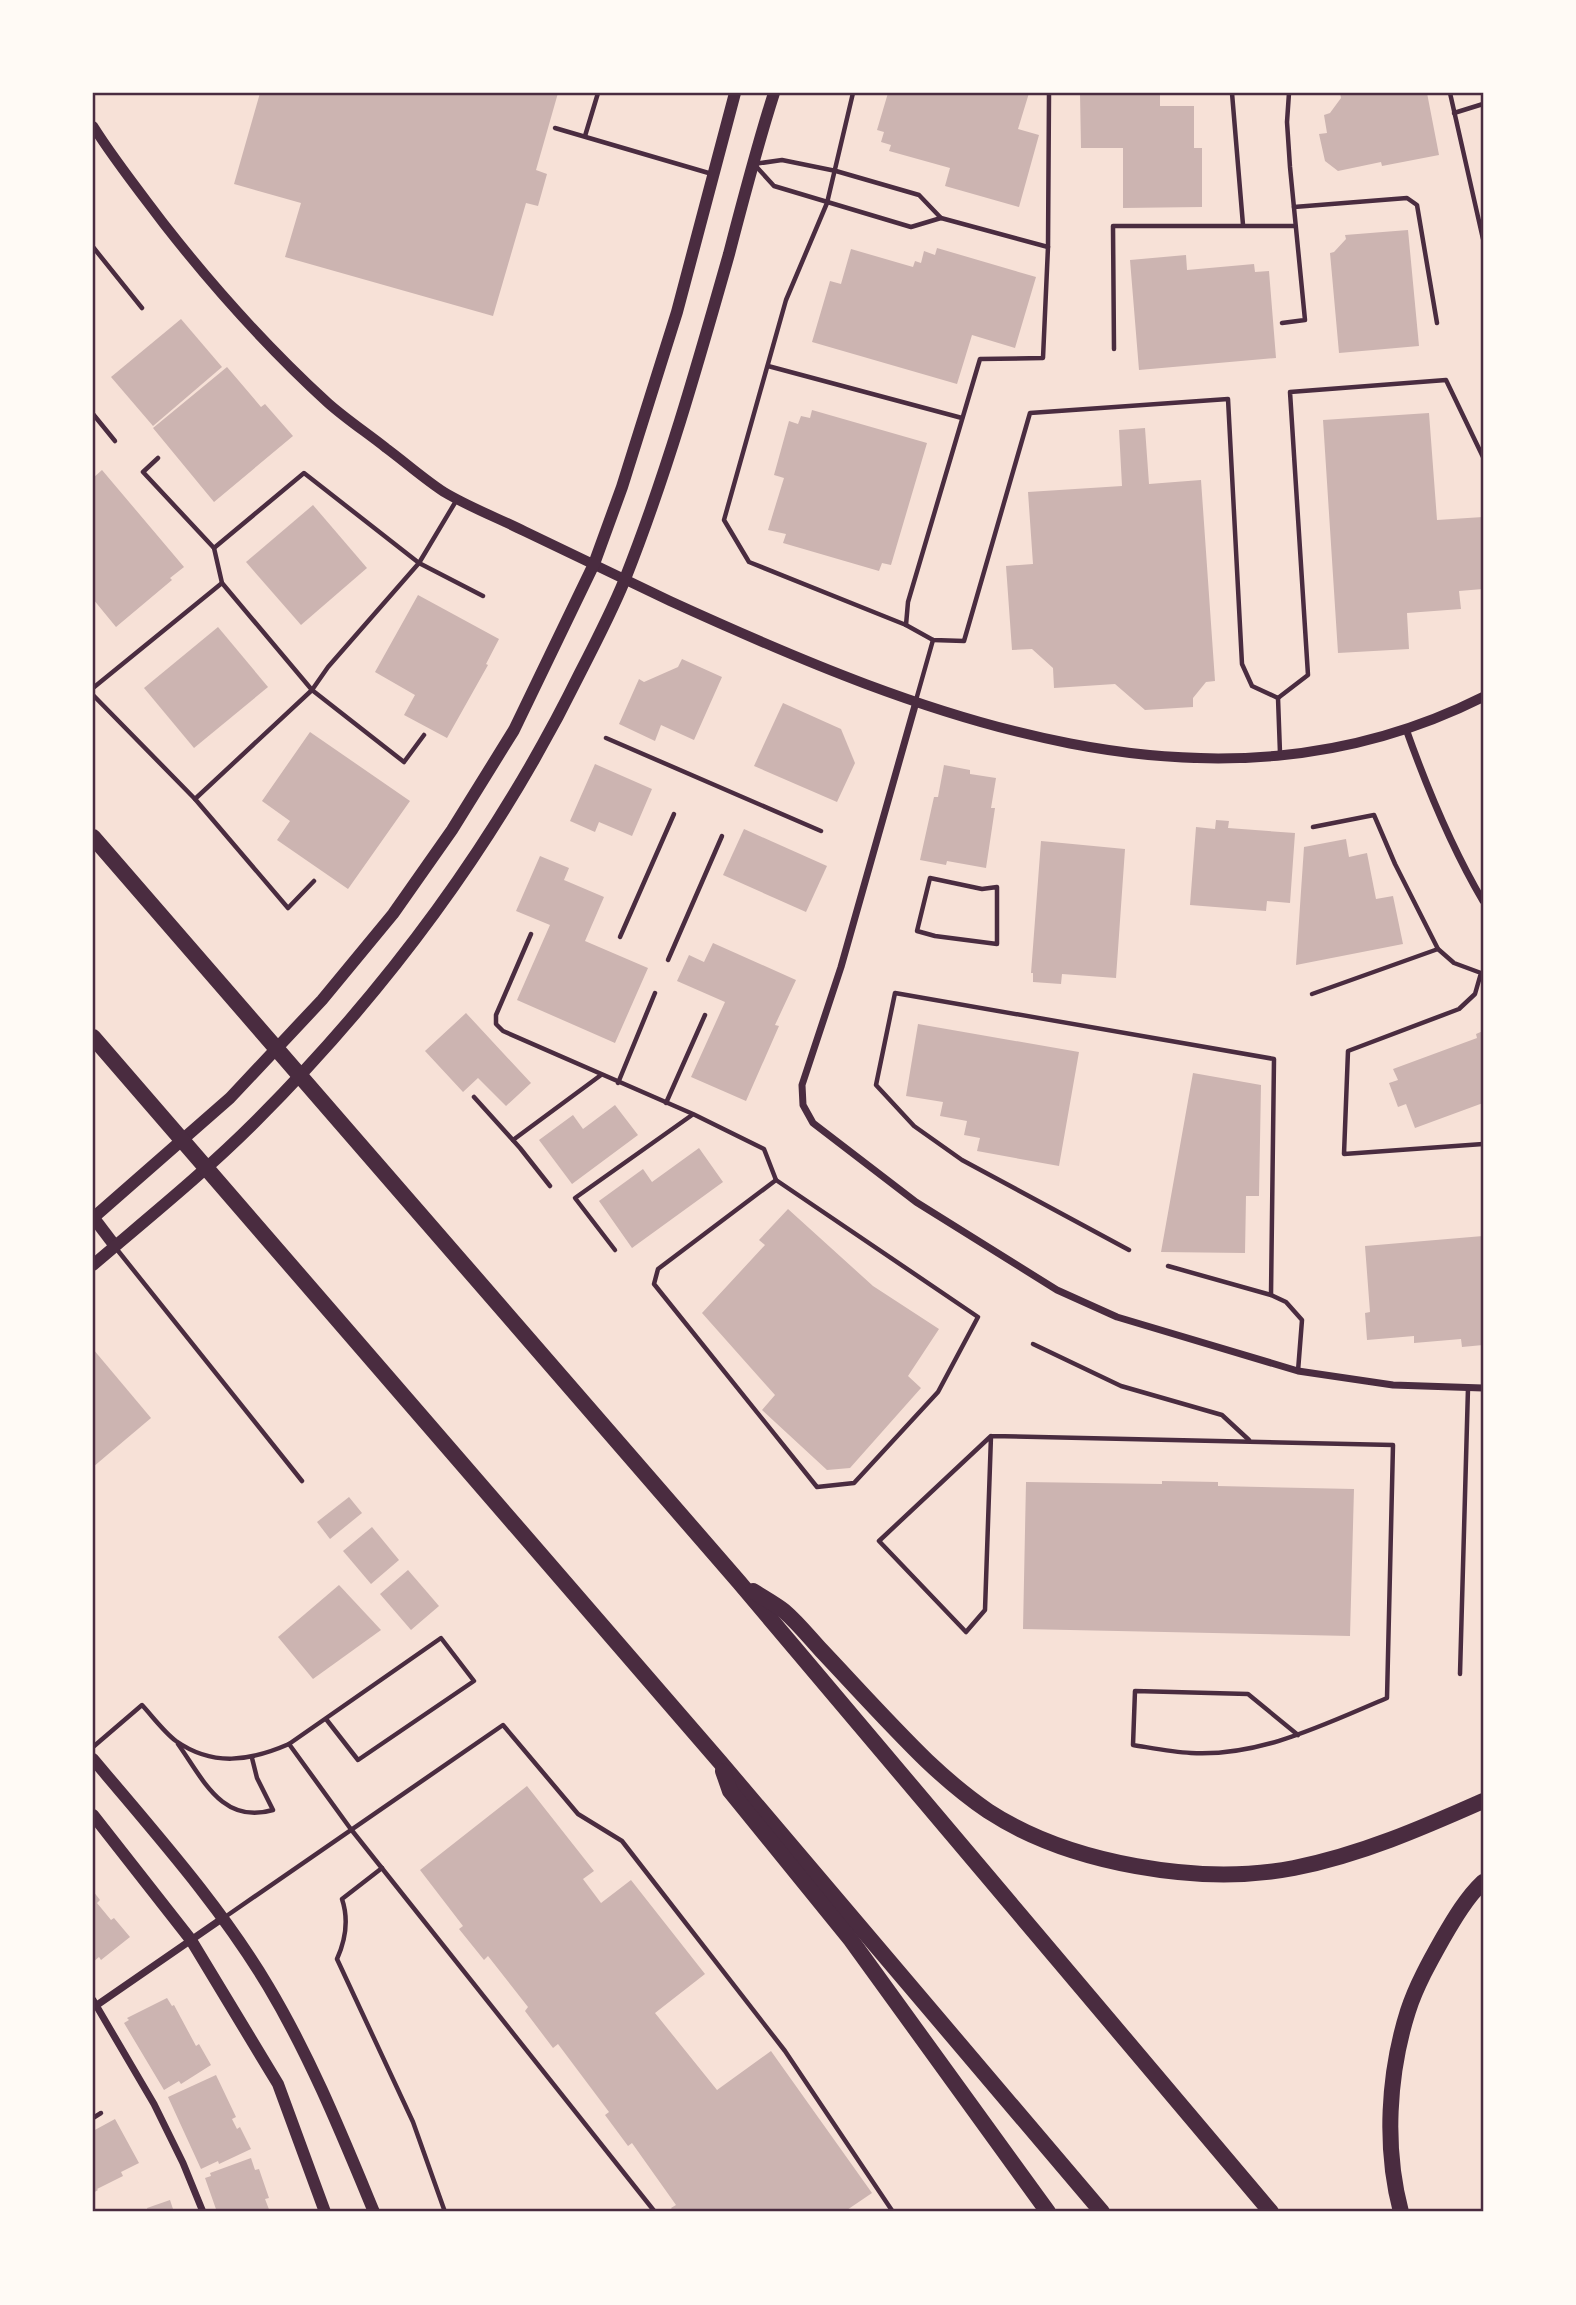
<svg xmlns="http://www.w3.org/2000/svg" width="1576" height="2305" font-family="'Times New Roman',serif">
<rect width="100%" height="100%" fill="#f7e1d7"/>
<g fill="#ccb4b1">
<polygon points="260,93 558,93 536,170 547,174 538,206 526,203 493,316 285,257 301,203 234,184"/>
<polygon points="888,93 1029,93 1018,129 1039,135 1019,207 945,186 950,168 889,151 891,145 881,142 884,132 877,130"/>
<polygon points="1080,93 1160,93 1160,106 1194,106 1194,148 1202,148 1202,207 1123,208 1123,148 1081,148"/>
<polygon points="1340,93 1427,93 1439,155 1382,166 1381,162 1338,171 1325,161 1319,134 1327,133 1324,115 1330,113 1341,98"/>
<polygon points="1408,230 1419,346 1339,353 1330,253 1334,252 1346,239 1345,235"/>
<polygon points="937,248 1036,277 1015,348 972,335 957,384 812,342 830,281 841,284 851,249 913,267 915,261 921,263 924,251 935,255"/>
<polygon points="1186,255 1187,270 1254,264 1255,272 1269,271 1276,358 1139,370 1130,260"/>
<polygon points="181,319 222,367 153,426 111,377"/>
<polygon points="227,367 261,407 265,404 293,436 214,502 153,428"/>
<polygon points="812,410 927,443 891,565 882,563 879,571 783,543 786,534 768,530 784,478 774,475 789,421 798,424 801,416 810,418"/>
<polygon points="1429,413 1437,520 1483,517 1483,589 1459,591 1461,609 1407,613 1409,649 1338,653 1323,420"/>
<polygon points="1145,428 1149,484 1201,480 1215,681 1206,682 1193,698 1193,707 1145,710 1115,684 1054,688 1053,668 1032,649 1012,650 1006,566 1033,564 1028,492 1122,486 1119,430"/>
<polygon points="102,470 184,567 170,578 172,580 116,627 93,599 93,478"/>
<polygon points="313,505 367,568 301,625 246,562"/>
<polygon points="418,595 499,639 486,664 488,665 447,738 404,715 415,695 375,672"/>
<polygon points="218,627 268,687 194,748 144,688"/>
<polygon points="682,659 722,677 694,740 661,725 655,741 619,724 639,679 644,682 678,667"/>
<polygon points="783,703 841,729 855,763 837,802 754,766"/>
<polygon points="310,732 410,801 348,889 277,840 290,821 262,801"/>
<polygon points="595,764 652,789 632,836 599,822 595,832 570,821"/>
<polygon points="944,765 970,770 970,774 996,778 991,808 995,808 986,868 947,861 946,865 920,860 934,797 938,797"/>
<polygon points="1216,820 1229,821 1228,828 1295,833 1290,903 1267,901 1266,911 1190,905 1196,827 1215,829"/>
<polygon points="744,829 827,866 806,912 723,875"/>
<polygon points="1346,839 1349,857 1367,853 1376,899 1393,896 1403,944 1296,965 1304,847"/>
<polygon points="1041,841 1125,849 1116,978 1062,974 1061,984 1033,982 1033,973 1031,973"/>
<polygon points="540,856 569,868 564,880 604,897 585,941 648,968 615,1043 517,1000 550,925 516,911"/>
<polygon points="713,943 796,980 775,1025 779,1026 746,1101 691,1077 725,1002 677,981 689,955 704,962"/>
<polygon points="466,1013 531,1083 506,1106 478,1078 463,1092 425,1051"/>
<polygon points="918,1024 1079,1052 1059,1166 977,1151 980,1138 964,1135 967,1121 940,1116 943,1102 906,1096"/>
<polygon points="1483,1031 1483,1103 1415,1128 1406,1104 1398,1107 1389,1083 1398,1080 1393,1069 1477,1038 1476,1034"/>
<polygon points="1193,1073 1261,1085 1259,1196 1246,1196 1245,1253 1161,1252"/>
<polygon points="615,1105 638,1135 572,1184 539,1140 573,1115 583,1129"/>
<polygon points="699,1148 723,1182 632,1248 599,1201 643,1169 652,1182"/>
<polygon points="788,1209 873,1286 939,1329 908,1376 921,1388 850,1468 827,1470 762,1410 775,1395 702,1313 765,1245 759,1240"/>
<polygon points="1483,1236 1483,1345 1462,1347 1461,1339 1414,1343 1414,1336 1367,1340 1365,1313 1370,1312 1365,1246"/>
<polygon points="93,1349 151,1418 93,1467"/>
<polygon points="1162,1481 1218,1482 1218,1486 1354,1489 1350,1636 1023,1629 1026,1482 1162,1484"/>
<polygon points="349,1497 362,1513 330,1539 317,1522"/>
<polygon points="372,1527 399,1560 371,1584 343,1551"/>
<polygon points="408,1570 439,1606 411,1630 380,1594"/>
<polygon points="339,1585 381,1630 313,1679 278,1637"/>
<polygon points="527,1786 594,1871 583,1879 601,1903 631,1880 705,1974 655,2013 717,2090 771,2051 872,2193 844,2212 674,2212 671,2208 676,2205 632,2143 628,2146 605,2115 609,2112 558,2044 553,2048 525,2011 528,2007 488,1956 484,1960 459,1929 463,1926 420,1870"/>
<polygon points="93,1891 100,1900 97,1903 111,1920 114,1918 130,1937 101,1960 99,1957 93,1962"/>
<polygon points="167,1998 172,2006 174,2005 196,2046 199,2044 211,2065 181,2084 179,2081 164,2090 124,2023 129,2020 127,2018"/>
<polygon points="216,2075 236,2117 232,2119 237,2129 240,2127 251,2149 219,2164 218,2161 201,2169 168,2097"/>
<polygon points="115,2119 139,2163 121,2172 123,2176 97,2189 98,2190 93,2193 93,2131"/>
<polygon points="251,2158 255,2170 259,2169 269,2198 265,2199 270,2212 217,2212 205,2178 211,2176 210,2173"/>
<polygon points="170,2200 174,2212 148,2212 147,2208"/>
</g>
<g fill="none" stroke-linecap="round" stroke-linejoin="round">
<g stroke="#4a2c40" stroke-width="4.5">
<polyline points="853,93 827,203 786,300 724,520 749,562 906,625 933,640 964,641 1030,413 1228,399 1242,664 1252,686 1278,698"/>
<polyline points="1232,93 1243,225"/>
<polyline points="1450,93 1483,239"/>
<polyline points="1454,113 1483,104"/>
<polyline points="555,128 712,174"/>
<polyline points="585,136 598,93"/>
<polyline points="754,164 774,186 911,227 941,218 1048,247"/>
<polyline points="754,164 782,160 836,171 919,195 941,218"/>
<polyline points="1294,207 1407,198 1417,205 1437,323"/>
<polyline points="93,247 142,308"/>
<polyline points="1282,323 1305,320 1290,167 1287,122 1289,93"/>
<polyline points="1114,349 1113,226 1295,226"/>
<polyline points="768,366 962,418"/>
<polyline points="93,414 115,441"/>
<polyline points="158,458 143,472 214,548 222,583 312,690 404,762 424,735"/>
<polyline points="214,548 304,473 419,563 483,596"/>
<polyline points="906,625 908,602 980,359 1043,358 1048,247 1049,93"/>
<polyline points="93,688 222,583"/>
<polyline points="93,695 195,799 288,908 314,881"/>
<polyline points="1278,698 1308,675 1290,392 1446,380 1483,457"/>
<polyline points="1278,698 1280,753"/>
<polyline points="916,700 933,640"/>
<polyline points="606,738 821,831"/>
<polyline points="195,799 312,690 328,667 419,563 456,501"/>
<polyline points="1313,827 1374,815 1395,864 1438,949 1454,963 1481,973 1475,994 1459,1009 1348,1051 1344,1154 1483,1144"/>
<polygon points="930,878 982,889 997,887 997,944 935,936 917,931"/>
<polyline points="531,934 496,1015 496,1024 503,1031 693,1114 764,1149 776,1180"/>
<polyline points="620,937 674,814"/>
<polyline points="668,960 722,836"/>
<polyline points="1312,994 1438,949"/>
<polyline points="618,1083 655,993"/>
<polyline points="474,1097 520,1148 550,1186"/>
<polyline points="666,1103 705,1015"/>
<polyline points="513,1140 601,1075"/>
<polygon points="776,1180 978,1317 938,1392 854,1483 817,1487 654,1284 658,1269"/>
<polyline points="115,1247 302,1481"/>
<polyline points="615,1250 575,1198 692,1115"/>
<polyline points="1129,1250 962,1160 914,1126 876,1085 895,993 1274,1059 1271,1295"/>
<polyline points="1168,1266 1271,1295 1286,1302 1302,1320 1298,1371"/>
<polyline points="1033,1344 1121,1386 1222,1415 1249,1440"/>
<path d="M991 1436 985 1610 966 1632 879 1541 991 1436 1393 1445 1387 1698C1325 1724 1260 1757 1191 1753 1172 1752 1152 1748 1133 1745L1135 1691 1248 1694 1298 1735"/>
<polyline points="1460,1674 1468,1388"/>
<path d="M178 1744C203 1779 222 1825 273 1810L257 1778 252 1758"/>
<polyline points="289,1744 350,1828 655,2212"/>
<path d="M93 1747 142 1705C153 1717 164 1732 176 1741 213 1767 250 1761 289 1744L441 1638 474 1681 358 1760 326 1719"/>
<path d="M382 1868 342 1899C349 1920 346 1939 337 1959L413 2122 445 2212"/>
<polyline points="225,1917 503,1725 578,1814 622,1841 785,2051 893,2212"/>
<polyline points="93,2118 101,2113"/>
</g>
<g stroke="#4a2c40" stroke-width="7">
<polyline points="916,702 841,967 802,1085 803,1105 813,1123 916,1202 1057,1290 1117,1317 1298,1371 1393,1385 1483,1388"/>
<path d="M1406 729C1427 788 1451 847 1483 901"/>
<polyline points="93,2000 154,2104 183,2163 203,2212"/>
<polyline points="97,2005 223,1918"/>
</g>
<path stroke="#4a2c40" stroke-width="10" d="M93 126C115 161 140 192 164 224 214 288 268 348 328 403 346 419 367 433 386 448 405 462 424 479 444 492 469 507 498 518 524 531 573 554 621 578 670 601 924 717 1212 833 1483 697"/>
<g stroke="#4a2c40" stroke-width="12">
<polyline points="93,1217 115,1246"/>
<polyline points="93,1218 230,1098 322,1000 393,914 452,830 514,730 594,564 622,487 677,312 735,93"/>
<path d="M93 1265C148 1218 204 1173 255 1122 388 989 497 842 580 673 596 642 612 611 625 579 667 473 698 363 729 254 743 200 757 146 774 93"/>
<path d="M93 1759C154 1832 219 1904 268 1986 311 2058 342 2135 374 2212"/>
<polyline points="93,1815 191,1940 278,2084 325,2212"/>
</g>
<g stroke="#4a2c40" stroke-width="16">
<polyline points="93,837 739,1582 1271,2212"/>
<polyline points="93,1037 720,1762 1102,2212"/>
<path d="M753 1591C764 1598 775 1604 784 1611 798 1623 809 1637 821 1650 856 1687 890 1725 927 1761 946 1779 966 1796 988 1811 1069 1864 1200 1886 1294 1868 1360 1855 1422 1828 1483 1801"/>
<polyline points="723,1771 730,1791 851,1940 1048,2212"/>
<path d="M1401 2212C1384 2148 1388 2074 1408 2011 1416 1986 1430 1961 1443 1938 1454 1919 1467 1897 1483 1882"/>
</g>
</g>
<rect width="1576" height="2305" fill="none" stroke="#fffaf5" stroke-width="189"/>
<rect x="94" y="94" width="1388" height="2116" fill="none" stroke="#4a2c40" stroke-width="2.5"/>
</svg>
